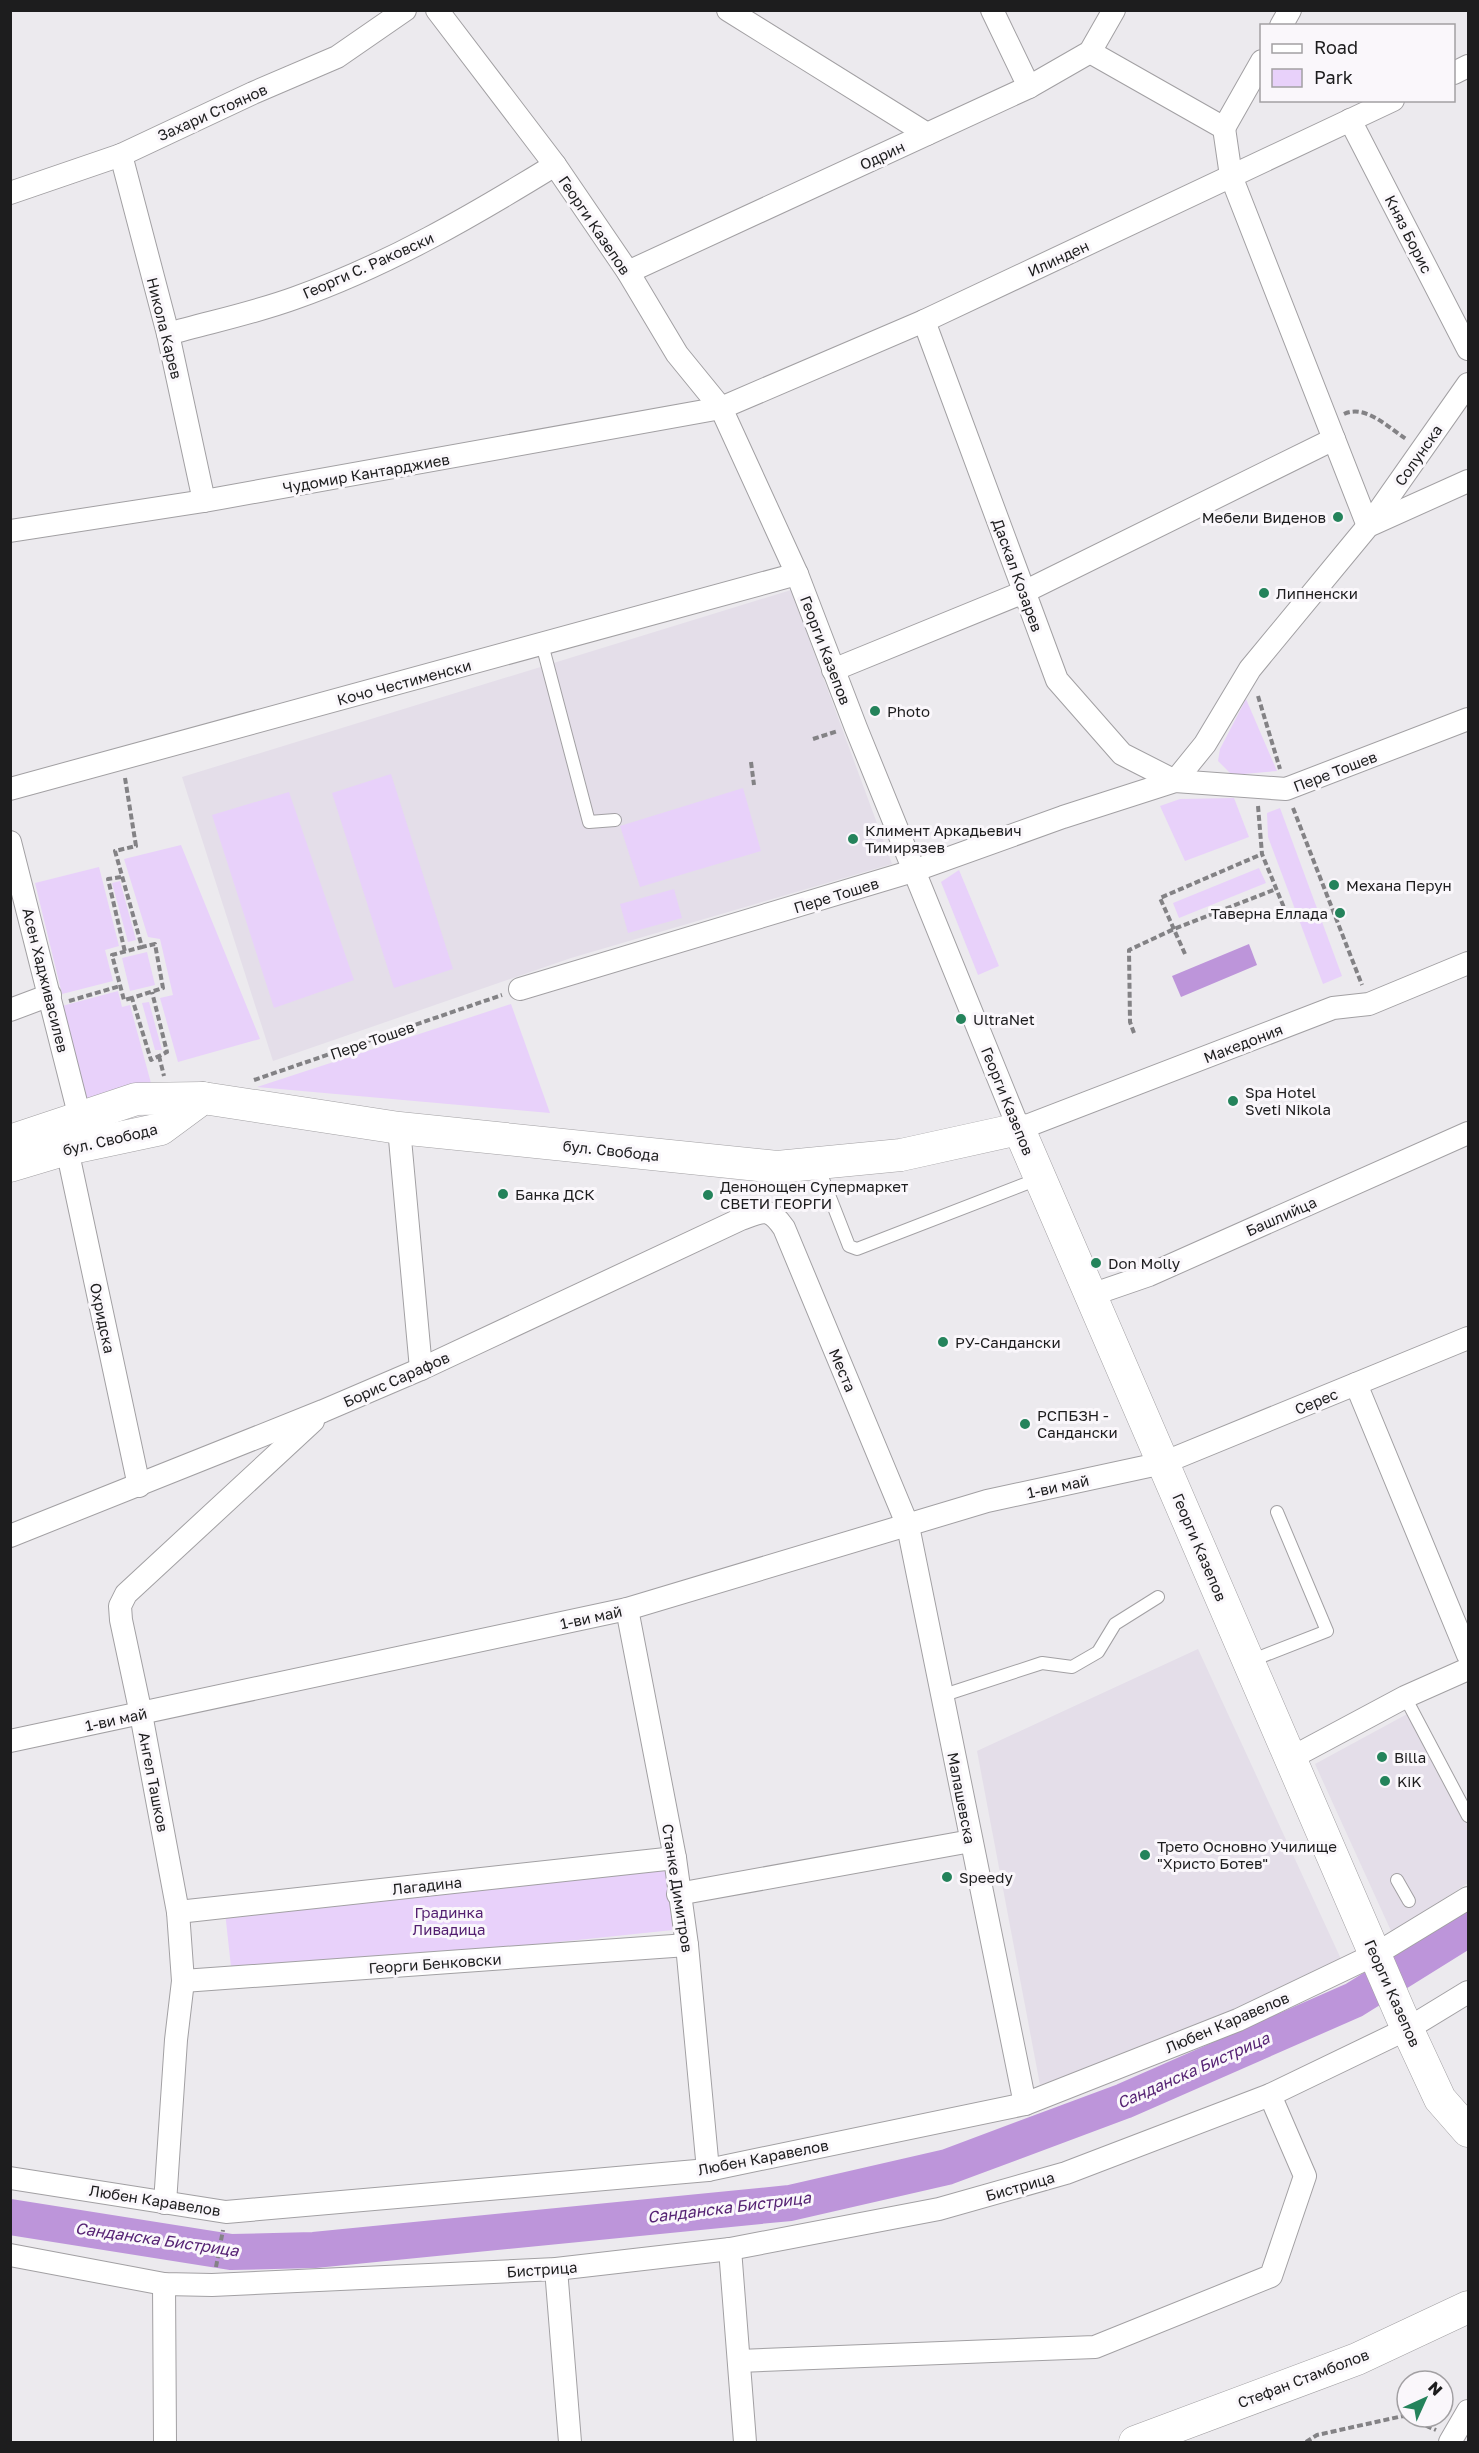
<svg xmlns="http://www.w3.org/2000/svg" width="1479" height="2453" font-family="'Golos Text',sans-serif">
<rect width="100%" height="100%" fill="#eceaee"/>
<g fill="#e4dee9">
<polygon points="791,590 892,864 571,958 273,1061 182,777"/>
<polygon points="1198,1649 1341,1959 1187,2032 1040,2085 977,1751"/>
<polygon points="1409,1713 1468,1824 1468,1883 1392,1933 1315,1764"/>
</g>
<g fill="#e8d1fa">
<polygon points="1246,699 1277,771 1232,775 1218,761 1220,749"/>
<polygon points="391,774 453,969 394,988 332,793"/>
<polygon points="743,788 761,851 640,887 620,826"/>
<polygon points="289,792 354,980 274,1008 212,815"/>
<polygon points="1234,798 1249,837 1185,861 1160,806 1180,799"/>
<polygon points="1280,808 1342,976 1323,984 1268,837 1267,813"/>
<polygon points="181,845 260,1039 178,1062 160,998 173,995 160,939 148,937 124,859"/>
<polygon points="99,867 119,946 105,950 113,981 62,994 35,883"/>
<polygon points="1259,868 1266,883 1179,918 1173,903"/>
<polygon points="959,870 999,966 978,975 941,882"/>
<polygon points="120,881 136,940 128,942 112,883"/>
<polygon points="674,889 682,918 628,933 620,904"/>
<polygon points="147,952 155,985 130,991 122,958"/>
<polygon points="118,991 122,1007 130,1005 152,1087 88,1104 62,1006"/>
<polygon points="149,1002 162,1050 155,1050 142,1003"/>
<polygon points="511,1004 550,1113 257,1087"/>
<polygon points="666,1866 673,1930 232,1976 225,1912"/>
</g>
<polygon fill="#bd95da" points="1249,944 1257,965 1181,997 1172,976"/>
<g fill="none" stroke-linecap="round" stroke-linejoin="round">
<polyline stroke="#bd95da" stroke-width="36" points="10,2217 231,2252 314,2250 790,2203 947,2167 1124,2101 1354,2000 1468,1929"/>
<defs>
<g id="lane">
<polyline points="542,644 589,822 615,820"/>
<polyline points="817,1164 849,1246 857,1249 1038,1179"/>
<polyline points="1250,1661 1327,1631 1277,1512"/>
<polyline points="941,1696 1042,1663 1072,1667 1098,1652 1115,1624 1158,1597"/>
<polyline points="1405,1697 1468,1816"/>
<polyline points="1397,1880 1409,1901"/>
</g>
<g id="street">
<polyline points="437,10 555,165 628,272 677,354 721,408 797,574 856,728 1019,1129 1333,1008 1369,1004 1468,963"/>
<polyline points="728,10 927,134"/>
<polyline points="992,10 1029,87"/>
<polyline points="1281,26 1290,10"/>
<polyline points="1090,52 1224,128"/>
<polyline points="1454,73 1468,66"/>
<polyline points="1350,120 1468,349"/>
<polyline points="1224,128 1231,176 1368,526"/>
<polyline points="1224,128 1262,61"/>
<polyline points="121,155 168,334 204,501"/>
<polyline points="10,193 121,155 253,93 337,57 405,10"/>
<polyline points="628,272 1029,87 1090,52 1114,10"/>
<polyline points="924,321 1057,680 1122,754 1175,781"/>
<path d="M168 334C210 322 254 313 295 298 388 265 472 216 555 165"/>
<polyline points="1369,525 1468,384"/>
<polyline points="10,531 204,501 721,408 924,321 1393,100"/>
<polyline points="833,670 1024,592 1334,439"/>
<polyline points="1175,781 1205,744 1250,669 1368,526 1468,481"/>
<polyline points="10,789 797,574"/>
<polyline points="10,842 80,1118 67,1149 139,1486"/>
<polyline points="520,989 913,871 1063,817 1175,781 1286,789 1468,719"/>
<polyline points="10,1010 50,995"/>
<polyline points="399,1128 421,1369"/>
<polyline points="1091,1295 1149,1275 1468,1133"/>
<polyline points="1356,1384 1468,1655"/>
<path d="M10 1536 323 1411 421 1369 741 1219C763 1211 769 1206 784 1228L908 1526 1025 2104"/>
<polyline points="627,1609 675,1858 687,1945 708,2170"/>
<polyline points="10,1741 627,1609 987,1501 1163,1463 1468,1338"/>
<polyline points="1291,1758 1405,1697 1468,1669"/>
<polyline points="678,1894 971,1841"/>
<polyline points="178,1912 675,1858"/>
<polyline points="183,1981 687,1945"/>
<polyline points="10,2178 226,2212 708,2170 1025,2104 1238,2020 1376,1954 1468,1898"/>
<polyline points="165,2203 176,2040 183,1981 178,1912 141,1714 121,1620 120,1606 126,1594 313,1421"/>
<polyline points="730,2249 745,2442"/>
<polyline points="10,2255 164,2284 212,2285 556,2269 730,2249 939,2209 1066,2173 1270,2095 1409,2028 1468,1992"/>
<polyline points="556,2269 570,2442"/>
<polyline points="164,2284 165,2442"/>
<polyline points="739,2361 1095,2347 1271,2276 1305,2176 1270,2095"/>
<polyline points="1450,2442 1468,2411"/>
</g>
<g id="secondary">
<polyline points="10,1141 136,1099 203,1098 399,1128 777,1167 901,1155 1019,1129 1401,2015 1440,2099 1468,2131"/>
<polyline points="10,1166 67,1149 161,1129 203,1098"/>
<polyline points="1135,2442 1357,2359 1468,2307"/>
</g>
</defs>
<use href="#lane" stroke="#a2a0a3" stroke-width="14"/>
<use href="#street" stroke="#a2a0a3" stroke-width="24"/>
<use href="#secondary" stroke="#a2a0a3" stroke-width="33"/>
<g stroke="#838285" stroke-width="4" stroke-dasharray="6 3" stroke-linecap="butt">
<path d="M1344 414C1365 404 1388 427 1406 439"/>
<polyline points="1258,696 1280,769"/>
<polyline points="813,739 838,731"/>
<polyline points="751,762 754,785"/>
<polyline points="125,778 136,846 115,851 142,947 155,944 163,988 132,998 151,1060 167,1052 152,992"/>
<polyline points="1258,806 1262,854 1287,915"/>
<polyline points="1293,808 1362,985"/>
<polyline points="121,877 108,879 125,952"/>
<polyline points="1185,954 1160,898 1262,854"/>
<polyline points="132,998 124,1000 112,955 142,947"/>
<polyline points="69,1001 120,986"/>
<polyline points="1134,1033 1130,1022 1129,950 1174,929 1276,889"/>
<polyline points="159,1056 164,1076"/>
<polyline points="254,1080 502,995"/>
<polyline points="216,2267 223,2230"/>
<polyline points="1306,2442 1317,2435 1403,2416 1436,2430"/>
</g>
<use href="#lane" stroke="#fff" stroke-width="12"/>
<use href="#street" stroke="#fff" stroke-width="22"/>
<use href="#secondary" stroke="#fff" stroke-width="32"/>
</g>
<g fill="#24835b" stroke="#faf7fb" stroke-width="2">
<circle cx="1338" cy="517" r="6"/>
<circle cx="1264" cy="593" r="6"/>
<circle cx="875" cy="711" r="6"/>
<circle cx="853" cy="839" r="6"/>
<circle cx="1334" cy="885" r="6"/>
<circle cx="1340" cy="913" r="6"/>
<circle cx="961" cy="1019" r="6"/>
<circle cx="1233" cy="1101" r="6"/>
<circle cx="503" cy="1194" r="6"/>
<circle cx="708" cy="1195" r="6"/>
<circle cx="1096" cy="1263" r="6"/>
<circle cx="943" cy="1342" r="6"/>
<circle cx="1025" cy="1424" r="6"/>
<circle cx="1382" cy="1757" r="6"/>
<circle cx="1385" cy="1781" r="6"/>
<circle cx="1145" cy="1855" r="6"/>
<circle cx="947" cy="1877" r="6"/>
</g>
<g text-anchor="middle" dominant-baseline="central" stroke-width="6" stroke-linejoin="round" paint-order="stroke">
<g font-size="15" fill="#1d1d1e" stroke="#faf7fb">
<text transform="translate(212 112) rotate(-24)">Захари Стоянов</text>
<text transform="translate(882 155) rotate(-25)">Одрин</text>
<text transform="translate(595 225) rotate(56)">Георги Казепов</text>
<text transform="translate(1409 234) rotate(63)">Княз Борис</text>
<text transform="translate(1058 258) rotate(-25)">Илинден</text>
<text transform="translate(368 265) rotate(-24)">Георги С. Раковски</text>
<text transform="translate(165 328) rotate(76)">Никола Карев</text>
<text transform="translate(1418 455) rotate(-55)">Солунска</text>
<text transform="translate(366 473) rotate(-10)">Чудомир Кантарджиев</text>
<text transform="translate(1018 575) rotate(70)">Даскал Козарев</text>
<text transform="translate(826 650) rotate(69)">Георги Казепов</text>
<text transform="translate(404 682) rotate(-15)">Кочо Честименски</text>
<text transform="translate(1335 771) rotate(-21)">Пере Тошев</text>
<text transform="translate(836 895) rotate(-17)">Пере Тошев</text>
<text transform="translate(46 980) rotate(76)">Асен Хадживасилев</text>
<text transform="translate(372 1040) rotate(-19)">Пере Тошев</text>
<text transform="translate(1243 1043) rotate(-21)">Македония</text>
<text transform="translate(1008 1101) rotate(68)">Георги Казепов</text>
<text transform="translate(110 1139) rotate(-13)">бул. Свобода</text>
<text transform="translate(611 1150) rotate(6)">бул. Свобода</text>
<text transform="translate(1281 1216) rotate(-24)">Башлийца</text>
<text transform="translate(103 1318) rotate(78)">Охридска</text>
<text transform="translate(843 1370) rotate(67)">Места</text>
<text transform="translate(396 1379) rotate(-24)">Борис Сарафов</text>
<text transform="translate(1316 1401) rotate(-22)">Серес</text>
<text transform="translate(1058 1486) rotate(-12)">1-ви май</text>
<text transform="translate(1200 1547) rotate(67)">Георги Казепов</text>
<text transform="translate(591 1617) rotate(-12)">1-ви май</text>
<text transform="translate(116 1719) rotate(-12)">1-ви май</text>
<text transform="translate(154 1782) rotate(79)">Ангел Ташков</text>
<text transform="translate(962 1798) rotate(79)">Малашевска</text>
<text transform="translate(427 1885) rotate(-6)">Лагадина</text>
<text transform="translate(678 1888) rotate(81)">Станке Димитров</text>
<text transform="translate(435 1963) rotate(-4)">Георги Бенковски</text>
<text transform="translate(1393 1993) rotate(66)">Георги Казепов</text>
<text transform="translate(1227 2022) rotate(-23)">Любен Каравелов</text>
<text transform="translate(763 2157) rotate(-11)">Любен Каравелов</text>
<text transform="translate(1020 2186) rotate(-16)">Бистрица</text>
<text transform="translate(155 2200) rotate(9)">Любен Каравелов</text>
<text transform="translate(542 2269) rotate(-4)">Бистрица</text>
<text transform="translate(1303 2378) rotate(-21)">Стефан Стамболов</text>
</g>
<g font-size="15" fill="#1d1d1e" stroke="#faf7fb" text-anchor="start">
<text x="1326" y="517" text-anchor="end">Мебели Виденов</text>
<text x="1276" y="593">Липненски</text>
<text x="887" y="711">Photo</text>
<text x="865" y="830">Климент Аркадьевич<tspan x="865" dy="17">Тимирязев</tspan></text>
<text x="1346" y="885">Механа Перун</text>
<text x="1328" y="913" text-anchor="end">Таверна Еллада</text>
<text x="973" y="1019">UltraNet</text>
<text x="1245" y="1092">Spa Hotel<tspan x="1245" dy="17">Sveti Nikola</tspan></text>
<text x="720" y="1186">Денонощен Супермаркет<tspan x="720" dy="17">СВЕТИ ГЕОРГИ</tspan></text>
<text x="515" y="1194">Банка ДСК</text>
<text x="1108" y="1263">Don Molly</text>
<text x="955" y="1342">РУ-Сандански</text>
<text x="1037" y="1415">РСПБЗН -<tspan x="1037" dy="17">Сандански</tspan></text>
<text x="1394" y="1757">Billa</text>
<text x="1397" y="1781">KiK</text>
<text x="1157" y="1846">Трето Основно Училище<tspan x="1157" dy="17">"Христо Ботев"</tspan></text>
<text x="959" y="1877">Speedy</text>
</g>
<g font-size="15" fill="#531f70" stroke="#faf7fb">
<text x="449" y="1912">Градинка<tspan x="449" dy="17">Ливадица</tspan></text>
</g>
<g font-size="16" font-style="italic" fill="#552273" stroke="#faf7fb">
<text transform="translate(1193 2070) rotate(-24)">Санданска Бистрица</text>
<text transform="translate(729 2207) rotate(-7)">Санданска Бистрица</text>
<text transform="translate(157 2239) rotate(8)">Санданска Бистрица</text>
</g>
</g>
<rect width="1479" height="2453" fill="none" stroke="#1d1d1e" stroke-width="24"/>
<rect x="1260" y="24" width="195" height="78" fill="#faf7fb" stroke="#a2a0a3" stroke-width="1.5"/>
<rect x="1272" y="44" width="30" height="9" fill="#ffffff" stroke="#a2a0a3" stroke-width="1.5"/>
<text x="1314" y="54" font-size="18" fill="#1d1d1e">Road</text>
<rect x="1272" y="69" width="30" height="18" fill="#e8d1fa" stroke="#a2a0a3" stroke-width="1.5"/>
<text x="1314" y="84" font-size="18" fill="#1d1d1e">Park</text>
<g transform="translate(1425 2399) rotate(45)"><circle r="28" fill="#faf7fb" stroke="#a2a0a3" stroke-width="1.5"/>
<path d="M0-4.5L10 22L0 15L-10 22Z" fill="#24835b"/>
<text y="-9" font-size="16" font-weight="bold" text-anchor="middle" fill="#1d1d1e">N</text>
</g>
</svg>
